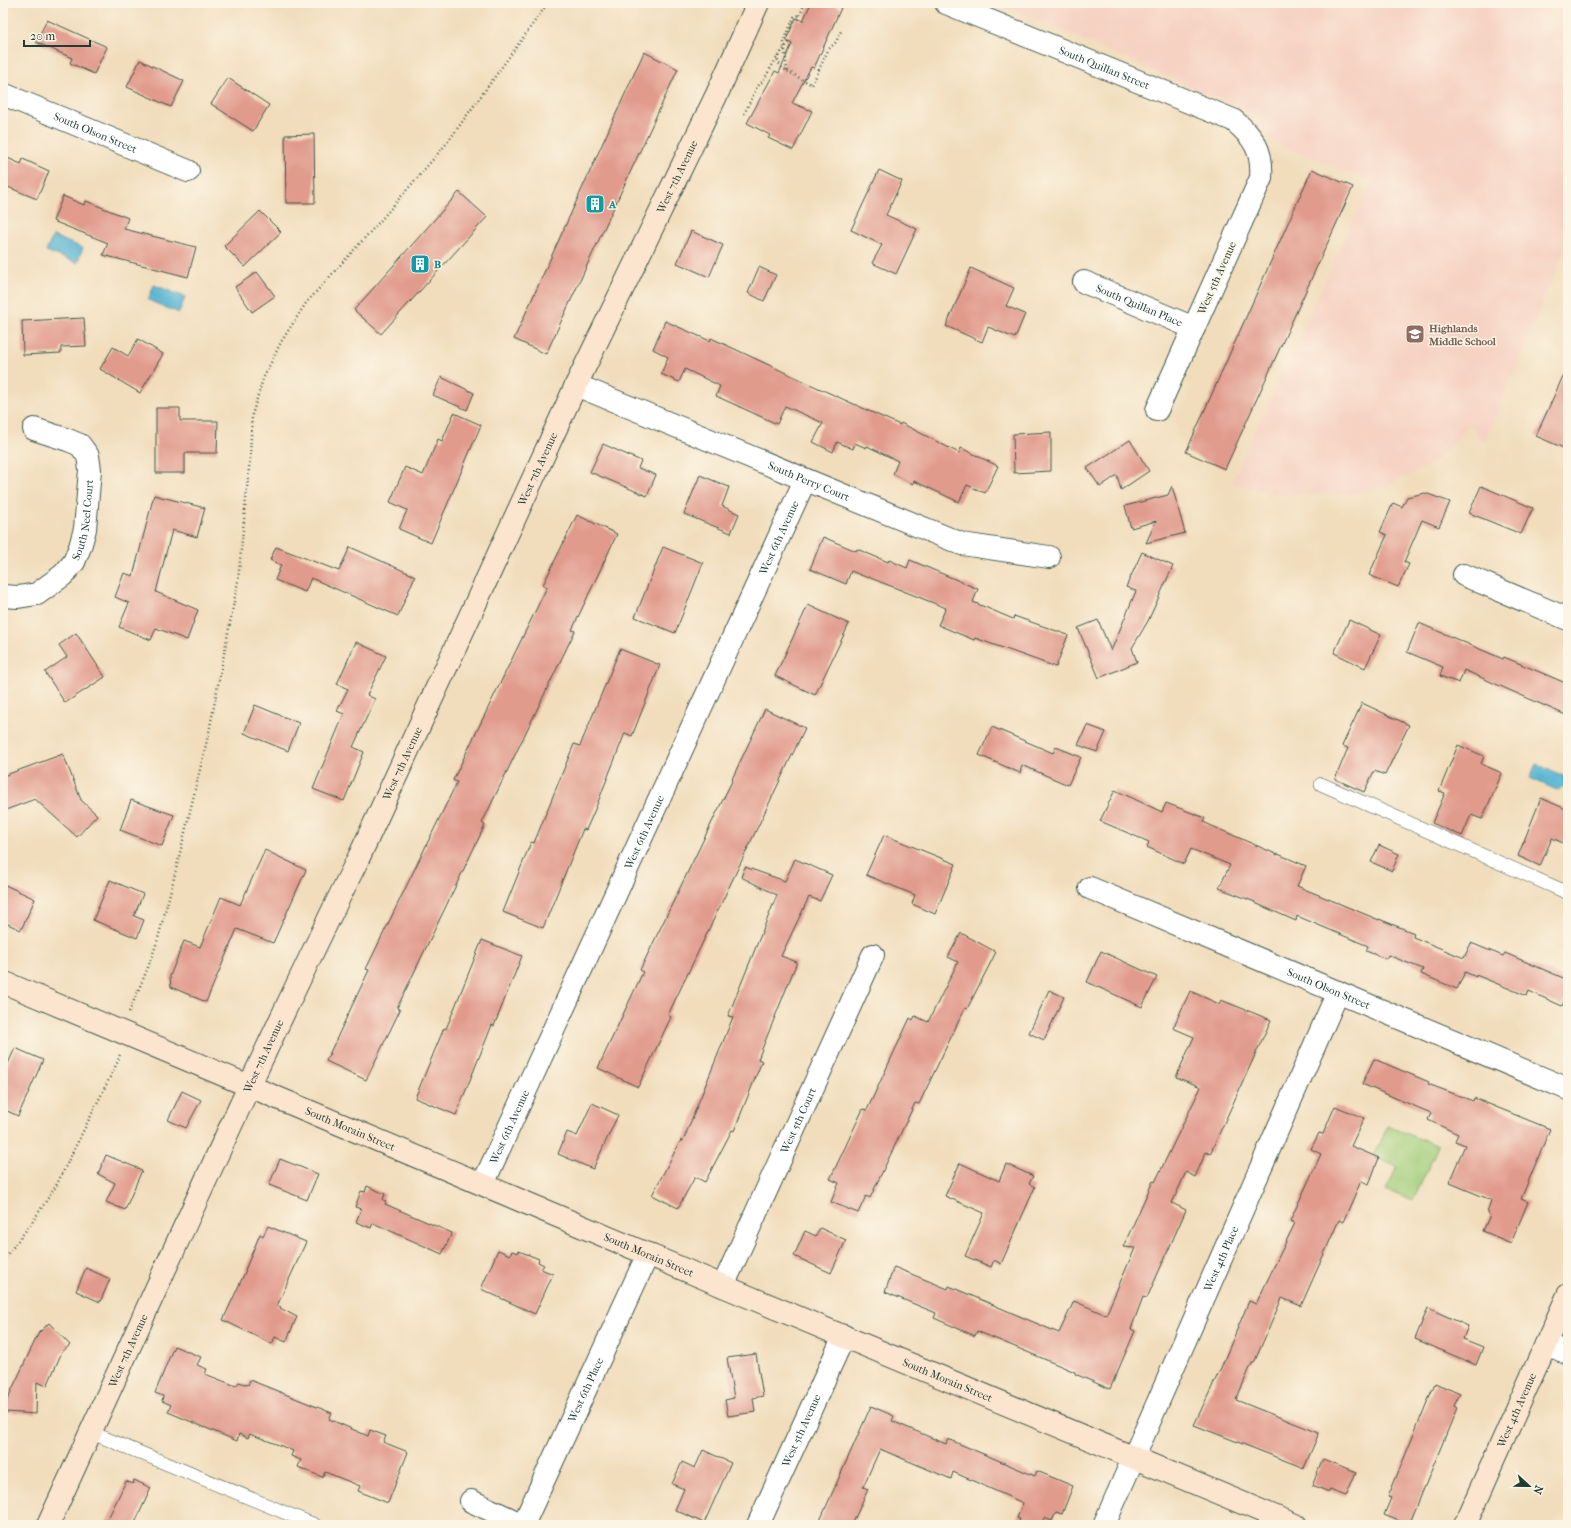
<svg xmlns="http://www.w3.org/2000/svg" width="1571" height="1528" font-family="'IM FELL French Canon',serif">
<rect width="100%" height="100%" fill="#fcf5e5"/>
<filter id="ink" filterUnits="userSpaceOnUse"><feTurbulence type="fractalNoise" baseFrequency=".025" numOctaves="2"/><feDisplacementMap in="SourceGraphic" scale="8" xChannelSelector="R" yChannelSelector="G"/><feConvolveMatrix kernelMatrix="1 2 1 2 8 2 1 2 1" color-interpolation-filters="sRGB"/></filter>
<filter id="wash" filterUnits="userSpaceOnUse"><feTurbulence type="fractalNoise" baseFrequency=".012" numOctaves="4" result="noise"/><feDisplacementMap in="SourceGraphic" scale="16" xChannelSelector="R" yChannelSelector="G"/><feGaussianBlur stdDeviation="0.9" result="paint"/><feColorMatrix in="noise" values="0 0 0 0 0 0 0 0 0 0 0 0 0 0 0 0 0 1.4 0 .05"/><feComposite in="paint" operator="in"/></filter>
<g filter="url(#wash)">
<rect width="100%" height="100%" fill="#f1ddbc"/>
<polygon fill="#f6d2c3" points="997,3 1568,3 1568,242 1485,442 1468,426 1451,446 1432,464 1383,487 1350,494 1279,495 1231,483 1371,182 1275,143 1255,115"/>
<polygon fill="#a2cd7a" stroke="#608557" points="1388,1126 1438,1146 1413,1201 1386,1190 1397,1167 1373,1156"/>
<g fill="#55b4d3" stroke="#3a7884">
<polygon points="53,236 83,248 77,263 46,251"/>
<polygon points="154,285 185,297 179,313 148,300"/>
<polygon points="1536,764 1566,777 1564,781 1567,783 1564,788 1561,787 1559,791 1530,778"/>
</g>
<g id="blocks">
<g fill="#e19b8d">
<polygon points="811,3 830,3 841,8 814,68 811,67 792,103 812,111 793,150 768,138 770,135 747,123 775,71 779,73 792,44 786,40 796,18 803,21"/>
<polygon points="47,20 107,47 94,74 70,63 72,58 36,42"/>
<polygon points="644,52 678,69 546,354 514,339"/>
<polygon points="140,60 184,81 171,107 127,87"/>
<polygon points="228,78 269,105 253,131 211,104"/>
<polygon points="314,134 315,203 286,203 285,135"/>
<polygon points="3,156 21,164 23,159 49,171 37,199 3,185"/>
<polygon points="1312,169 1353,187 1225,469 1186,452"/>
<polygon points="879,170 902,181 886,215 917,229 896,274 872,263 882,245 851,230"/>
<polygon points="459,192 487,217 381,334 354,310"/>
<polygon points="63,196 84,205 86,201 128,218 124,229 196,247 188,277 103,255 108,243 53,221"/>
<polygon points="260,211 281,232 245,267 224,246"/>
<polygon points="691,231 723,245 709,277 677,263"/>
<polygon points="759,267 776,275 764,301 748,293"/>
<polygon points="971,268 1014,288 1006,306 1025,314 1015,338 988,327 982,342 946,326"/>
<polygon points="257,272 275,296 252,312 235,287"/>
<polygon points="84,318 86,346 61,347 61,353 23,355 22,321"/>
<polygon points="665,321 710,341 711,338 814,386 900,425 901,423 959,453 961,448 998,466 985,493 967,485 959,502 914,481 913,484 893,474 898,461 867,446 866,448 855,443 853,449 837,442 833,452 813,442 823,423 785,406 777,424 716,396 720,386 685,369 679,382 661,374 668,357 653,349"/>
<polygon points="138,339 163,354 140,393 100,369 113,347 128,356"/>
<polygon points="1568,365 1568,450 1536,436"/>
<polygon points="441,377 474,393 467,410 433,395"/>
<polygon points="156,408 180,408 180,421 218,421 217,453 185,453 185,473 156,473"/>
<polygon points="454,413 481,425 431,543 399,529 407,510 390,502 405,467 423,475 438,439 442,441"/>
<polygon points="1051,432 1051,471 1014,473 1013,434"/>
<polygon points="1130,440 1149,471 1121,490 1117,475 1100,487 1087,468"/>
<polygon points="603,444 641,461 638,468 656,475 647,496 590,472"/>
<polygon points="700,475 729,487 722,506 739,514 731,533 684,514"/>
<polygon points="1172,486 1185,533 1146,543 1156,521 1131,528 1125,506 1168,495"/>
<polygon points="1481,486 1533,508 1521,534 1469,513"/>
<polygon points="1425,493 1450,502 1439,527 1422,520 1404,562 1409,564 1398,587 1369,575 1387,535 1380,532 1393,503 1402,507 1407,497"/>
<polygon points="154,495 205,508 197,537 172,530 156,592 198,610 187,640 156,628 151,640 119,627 129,603 115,597 124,573 133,576"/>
<polygon points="577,515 617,534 572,630 575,631 482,823 485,825 397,1008 400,1010 366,1080 326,1061 369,970 366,969 457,782 453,780 547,587 543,585"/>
<polygon points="823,537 856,551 857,549 888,562 889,560 907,568 910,560 978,589 973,602 1013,619 1014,616 1068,635 1056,667 975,638 974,640 938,625 946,608 868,577 868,578 851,571 846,584 810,569"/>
<polygon points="276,547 339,571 350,547 415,576 398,616 311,578 305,592 275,580 281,565 270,560"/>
<polygon points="663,547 703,563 675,633 635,617"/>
<polygon points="1142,552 1173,566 1148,621 1132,648 1137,662 1099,678 1078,628 1098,620 1111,651 1136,591 1126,587"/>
<polygon points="808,605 849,624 815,695 775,676"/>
<polygon points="1349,620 1381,635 1365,668 1334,653"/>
<polygon points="1419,623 1503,659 1504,657 1568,684 1568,716 1464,670 1459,683 1440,676 1443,667 1407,652"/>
<polygon points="76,633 105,677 65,703 45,672 67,657 59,645"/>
<polygon points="356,642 386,656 367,695 375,699 353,747 364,752 344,801 313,789 344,714 337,711 348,689 337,684"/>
<polygon points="620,649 660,665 632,736 625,733 596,807 586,830 583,829 543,928 503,912 531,842 534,843 574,744 580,746"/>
<polygon points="1362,703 1409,725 1385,775 1374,771 1364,792 1335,779 1348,748 1342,746"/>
<polygon points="255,705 299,723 288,751 244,733"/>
<polygon points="765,709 805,728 668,1015 671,1017 638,1087 598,1068 643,972 640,970 733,779 732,779"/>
<polygon points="1087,725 1106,732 1097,752 1078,745"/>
<polygon points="992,727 1053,753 1056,747 1081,757 1068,785 1022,765 1020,773 979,755"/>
<polygon points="1458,745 1484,756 1481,764 1502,773 1482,819 1471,815 1462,836 1432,823 1445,793 1439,791"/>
<polygon points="63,754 81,800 97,815 77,837 35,799 3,811 3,776"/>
<polygon points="1115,790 1162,812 1166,803 1205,818 1203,822 1278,855 1278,854 1306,866 1297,886 1379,920 1379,919 1414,933 1413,937 1464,958 1471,943 1503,956 1505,953 1568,980 1568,993 1562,1006 1529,991 1527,996 1476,975 1476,977 1465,972 1457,989 1421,974 1423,969 1388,955 1386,959 1366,951 1368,946 1297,916 1296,921 1255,903 1255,902 1219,888 1230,865 1191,849 1184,864 1147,847 1149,842 1100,821"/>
<polygon points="1541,798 1568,810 1568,832 1563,843 1552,838 1540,866 1518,856"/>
<polygon points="131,800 174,815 162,846 120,830"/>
<polygon points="884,835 956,864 935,914 912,904 915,895 866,875"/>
<polygon points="1379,845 1399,854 1392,871 1371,862"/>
<polygon points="265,850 306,870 273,943 237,929 206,1002 171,987 170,976 184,941 200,947 221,897 240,905"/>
<polygon points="795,859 832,875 820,901 809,897 781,956 797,962 758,1059 762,1061 734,1131 732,1130 705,1182 695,1177 678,1208 652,1195 681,1140 683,1141 733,1017 728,1016 777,895 741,877 745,867 785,881"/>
<polygon points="110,880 143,894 134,916 144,920 137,938 93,920"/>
<polygon points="3,884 35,899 21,930 3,922"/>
<polygon points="961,933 996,952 967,1009 965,1008 919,1104 915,1103 870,1198 866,1196 858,1213 831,1202 839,1183 830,1179 856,1124 863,1109 867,1110 910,1018 913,1020 915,1016 928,1022 958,962 948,957"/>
<polygon points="482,940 522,956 494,1026 492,1025 456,1115 415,1098 444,1028 446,1029"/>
<polygon points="1101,951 1157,977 1142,1007 1087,982"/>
<polygon points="1049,990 1064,997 1044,1040 1029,1033"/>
<polygon points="1190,991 1219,1004 1221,1000 1271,1020 1210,1154 1206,1152 1195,1177 1186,1172 1172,1203 1186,1210 1147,1298 1143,1297 1131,1329 1135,1331 1110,1389 1075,1374 1075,1372 977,1331 975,1336 934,1318 936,1313 885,1292 894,1267 948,1289 949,1286 1059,1333 1074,1301 1106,1315 1135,1248 1123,1247 1153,1181 1155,1182 1201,1087 1176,1077 1194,1037 1173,1028"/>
<polygon points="15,1048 43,1060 18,1116 3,1109 3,1064 7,1066"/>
<polygon points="1374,1059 1429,1082 1428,1084 1473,1101 1474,1098 1550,1129 1521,1199 1528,1202 1511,1243 1483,1231 1490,1215 1487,1213 1491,1200 1450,1183 1451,1181 1450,1180 1465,1145 1455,1141 1458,1134 1428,1120 1431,1113 1362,1084"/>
<polygon points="182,1091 201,1100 186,1128 168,1120"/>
<polygon points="592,1103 618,1115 593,1169 558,1154 567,1132 577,1136"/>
<polygon points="1335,1106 1364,1118 1351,1146 1379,1158 1369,1184 1361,1181 1343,1222 1339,1220 1301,1306 1282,1298 1254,1363 1252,1363 1236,1400 1319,1433 1304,1468 1194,1425 1220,1370 1249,1301 1256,1304 1295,1223 1290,1221 1321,1154 1311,1149 1319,1133 1323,1134"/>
<polygon points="106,1155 142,1170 125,1210 106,1202 115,1183 98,1174"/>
<polygon points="280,1159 318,1174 307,1200 269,1185"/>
<polygon points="960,1163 999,1181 1006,1164 1033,1176 1029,1184 1035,1187 1001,1264 994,1260 991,1267 965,1256 984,1213 945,1196"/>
<polygon points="367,1186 385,1194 383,1200 386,1201 385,1204 452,1233 442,1254 373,1223 371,1228 356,1222 361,1209 355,1207 361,1191 365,1192"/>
<polygon points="268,1226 306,1242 277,1306 281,1307 280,1308 297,1317 286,1342 275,1337 272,1344 223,1320 246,1270 245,1270 260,1234 263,1236"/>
<polygon points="820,1228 846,1240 831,1273 794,1256 805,1231 816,1236"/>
<polygon points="498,1250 510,1255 512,1251 518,1253 519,1251 539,1259 538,1262 544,1265 541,1269 553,1274 535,1314 481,1289"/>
<polygon points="86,1268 110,1279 100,1302 76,1291"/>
<polygon points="1428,1308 1468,1326 1463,1339 1483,1347 1476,1365 1415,1339"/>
<polygon points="49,1323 70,1345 62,1352 47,1386 37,1382 36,1414 6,1412 7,1400 40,1330 40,1332"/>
<polygon points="174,1346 201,1357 197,1365 207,1369 205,1374 236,1386 239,1382 248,1385 250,1380 332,1413 329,1419 368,1436 370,1430 386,1436 383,1442 408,1452 388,1503 358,1491 360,1486 325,1472 322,1477 298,1467 301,1460 291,1456 293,1451 284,1447 250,1434 248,1438 239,1434 237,1441 168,1412 171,1405 162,1401 163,1396 155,1393"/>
<polygon points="756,1354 763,1396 753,1398 755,1412 728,1416 725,1400 734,1398 727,1358"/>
<polygon points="1435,1383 1460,1394 1454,1406 1457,1408 1409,1525 1384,1515 1391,1498 1388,1497"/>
<polygon points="871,1406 894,1416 892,1421 946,1444 948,1439 1035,1476 1037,1471 1073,1486 1062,1514 1056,1512 1052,1521 1044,1518 1041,1525 1017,1525 1020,1519 1017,1518 1023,1503 953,1472 951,1479 880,1449 863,1487 868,1489 852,1525 818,1525"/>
<polygon points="703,1450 731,1463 704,1523 675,1510 684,1489 672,1484 682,1462 695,1468"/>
<polygon points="1323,1459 1356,1472 1346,1496 1330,1490 1329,1492 1312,1485"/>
<polygon points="134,1480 151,1488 134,1525 105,1525 126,1481 133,1484"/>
</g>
</g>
</g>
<g filter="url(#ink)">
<use href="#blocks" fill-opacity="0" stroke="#3e5548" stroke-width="1"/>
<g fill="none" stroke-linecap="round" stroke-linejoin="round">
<defs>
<g id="lane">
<polyline points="1321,784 1568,893"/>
<polyline points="90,1432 315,1525"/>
</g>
<g id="street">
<path id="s1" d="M946 3 1233 120C1254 137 1263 151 1261 178L1157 410"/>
<path id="s2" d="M3 94 188 171"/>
<path id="s3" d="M1084 282 1194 328"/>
<path id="s4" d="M576 385 962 544 1049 557"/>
<polyline points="1464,575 1568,619"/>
<path id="s5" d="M3 596 18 597 37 594 63 575 74 562 80 547 85 529 90 470 88 456 80 445 68 440 34 429"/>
<path id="s6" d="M1090 888 1568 1089"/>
<path id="s7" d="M483 1184 805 480"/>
<path id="s8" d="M723 1286 873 955"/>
<polyline points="1546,1344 1568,1353"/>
<polyline points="471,1501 523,1525"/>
<path id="s9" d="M523 1525 648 1254"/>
<path id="s10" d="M758 1525 844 1336"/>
<path id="s11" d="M1104 1525 1338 992"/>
</g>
<g id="secondary">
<path id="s12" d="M3 982 723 1286 1295 1525"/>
<path id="s13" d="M48 1525C151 1302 250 1077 359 857L576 385 717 94 758 3"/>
<path id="s14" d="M1465 1525 1568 1295"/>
</g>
</defs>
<use href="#lane" stroke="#3e5548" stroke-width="14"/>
<use href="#street" stroke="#3e5548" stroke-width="24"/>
<use href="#secondary" stroke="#3e5548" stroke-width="24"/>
<g stroke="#3e5548" stroke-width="2.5" stroke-dasharray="1 3" stroke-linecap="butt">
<polyline points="798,19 805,3"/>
<polyline points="778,56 778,62 782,68 812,85 828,50 836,42 842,29"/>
<polyline points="787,71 784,42 794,17 800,15"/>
<polyline points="744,114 757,87 763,81 776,59 789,42"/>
<polyline points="129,1012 147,970 157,942 173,882 209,732 238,581 250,458 252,415 263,379 281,342 306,303 381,220 447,143 548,3"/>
<polyline points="3,1260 31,1224 56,1186 118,1061 120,1054"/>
</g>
<use href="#lane" stroke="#fff" stroke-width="13"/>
<use href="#street" stroke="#fff" stroke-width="22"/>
<use href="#secondary" stroke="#fce5cf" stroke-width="22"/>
</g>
</g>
<defs>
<symbol id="building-square" viewBox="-11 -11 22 22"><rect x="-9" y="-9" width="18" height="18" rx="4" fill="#0f9aa8" stroke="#fcf5e5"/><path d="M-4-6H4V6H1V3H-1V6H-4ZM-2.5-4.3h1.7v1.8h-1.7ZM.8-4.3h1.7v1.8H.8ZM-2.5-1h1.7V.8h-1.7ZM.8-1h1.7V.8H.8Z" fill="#fff"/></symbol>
<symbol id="school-square" viewBox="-11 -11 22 22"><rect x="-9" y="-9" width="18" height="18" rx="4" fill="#8d6e63" stroke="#fcf5e5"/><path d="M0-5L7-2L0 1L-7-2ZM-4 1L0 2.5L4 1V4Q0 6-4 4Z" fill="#fff"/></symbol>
</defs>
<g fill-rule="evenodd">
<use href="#building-square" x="584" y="193" width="22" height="22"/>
<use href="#building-square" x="409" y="253" width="22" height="22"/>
<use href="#school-square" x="1404" y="323" width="22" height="22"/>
</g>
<g text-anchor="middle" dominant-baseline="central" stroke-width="3" stroke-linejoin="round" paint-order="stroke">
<g font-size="11" fill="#1f3d34" stroke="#fcf5e5">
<text stroke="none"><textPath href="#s1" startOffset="171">South Quillan Street</textPath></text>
<text stroke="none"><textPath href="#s2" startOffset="100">South Olson Street</textPath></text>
<text stroke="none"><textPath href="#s13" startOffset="1488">West 7th Avenue</textPath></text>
<text transform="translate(1217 278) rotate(-66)">West 5th Avenue</text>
<text stroke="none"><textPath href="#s3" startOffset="60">South Quillan Place</textPath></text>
<text stroke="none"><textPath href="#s13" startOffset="1164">West 7th Avenue</textPath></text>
<text stroke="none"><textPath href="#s4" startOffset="252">South Perry Court</textPath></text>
<text stroke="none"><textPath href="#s5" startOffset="127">South Neel Court</textPath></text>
<text stroke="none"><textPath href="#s7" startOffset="711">West 6th Avenue</textPath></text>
<text stroke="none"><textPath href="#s13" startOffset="840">West 7th Avenue</textPath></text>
<text stroke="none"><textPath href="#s7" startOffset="387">West 6th Avenue</textPath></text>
<text stroke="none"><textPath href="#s6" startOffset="259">South Olson Street</textPath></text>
<text stroke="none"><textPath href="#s13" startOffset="516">West 7th Avenue</textPath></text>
<text stroke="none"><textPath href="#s8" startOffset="182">West 5th Court</textPath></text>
<text stroke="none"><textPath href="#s7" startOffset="63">West 6th Avenue</textPath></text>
<text stroke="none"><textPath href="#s12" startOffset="377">South Morain Street</textPath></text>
<text stroke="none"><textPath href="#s12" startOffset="701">South Morain Street</textPath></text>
<text stroke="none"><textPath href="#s11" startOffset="291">West 4th Place</textPath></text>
<text stroke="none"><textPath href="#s13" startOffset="192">West 7th Avenue</textPath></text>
<text stroke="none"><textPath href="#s12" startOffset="1025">South Morain Street</textPath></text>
<text stroke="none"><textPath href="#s9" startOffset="149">West 6th Place</textPath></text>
<text stroke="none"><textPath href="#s14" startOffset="126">West 4th Avenue</textPath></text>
<text stroke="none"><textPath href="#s10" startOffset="104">West 5th Avenue</textPath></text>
</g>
<g font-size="11" font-weight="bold" fill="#0d838f" stroke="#fcf5e5" text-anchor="start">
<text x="609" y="204">A</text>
<text x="434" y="264">B</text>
</g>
<g font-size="11" font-weight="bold" fill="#785e54" stroke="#fcf5e5" text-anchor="start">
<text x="1429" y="328">Highlands<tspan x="1429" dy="13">Middle School</tspan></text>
</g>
</g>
<rect width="1571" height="1528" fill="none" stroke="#fcf5e5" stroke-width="16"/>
<g transform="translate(1529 1486) rotate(112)" stroke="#fcf5e5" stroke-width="3" paint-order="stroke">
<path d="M0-3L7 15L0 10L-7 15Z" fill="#1f3d34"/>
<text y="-6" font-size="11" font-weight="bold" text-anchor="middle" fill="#1f3d34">N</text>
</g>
<path d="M24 40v6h66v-6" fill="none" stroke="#1f3d34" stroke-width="2"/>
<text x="30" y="40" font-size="12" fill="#1f3d34" stroke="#fcf5e5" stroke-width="3" paint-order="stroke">20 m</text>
</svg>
